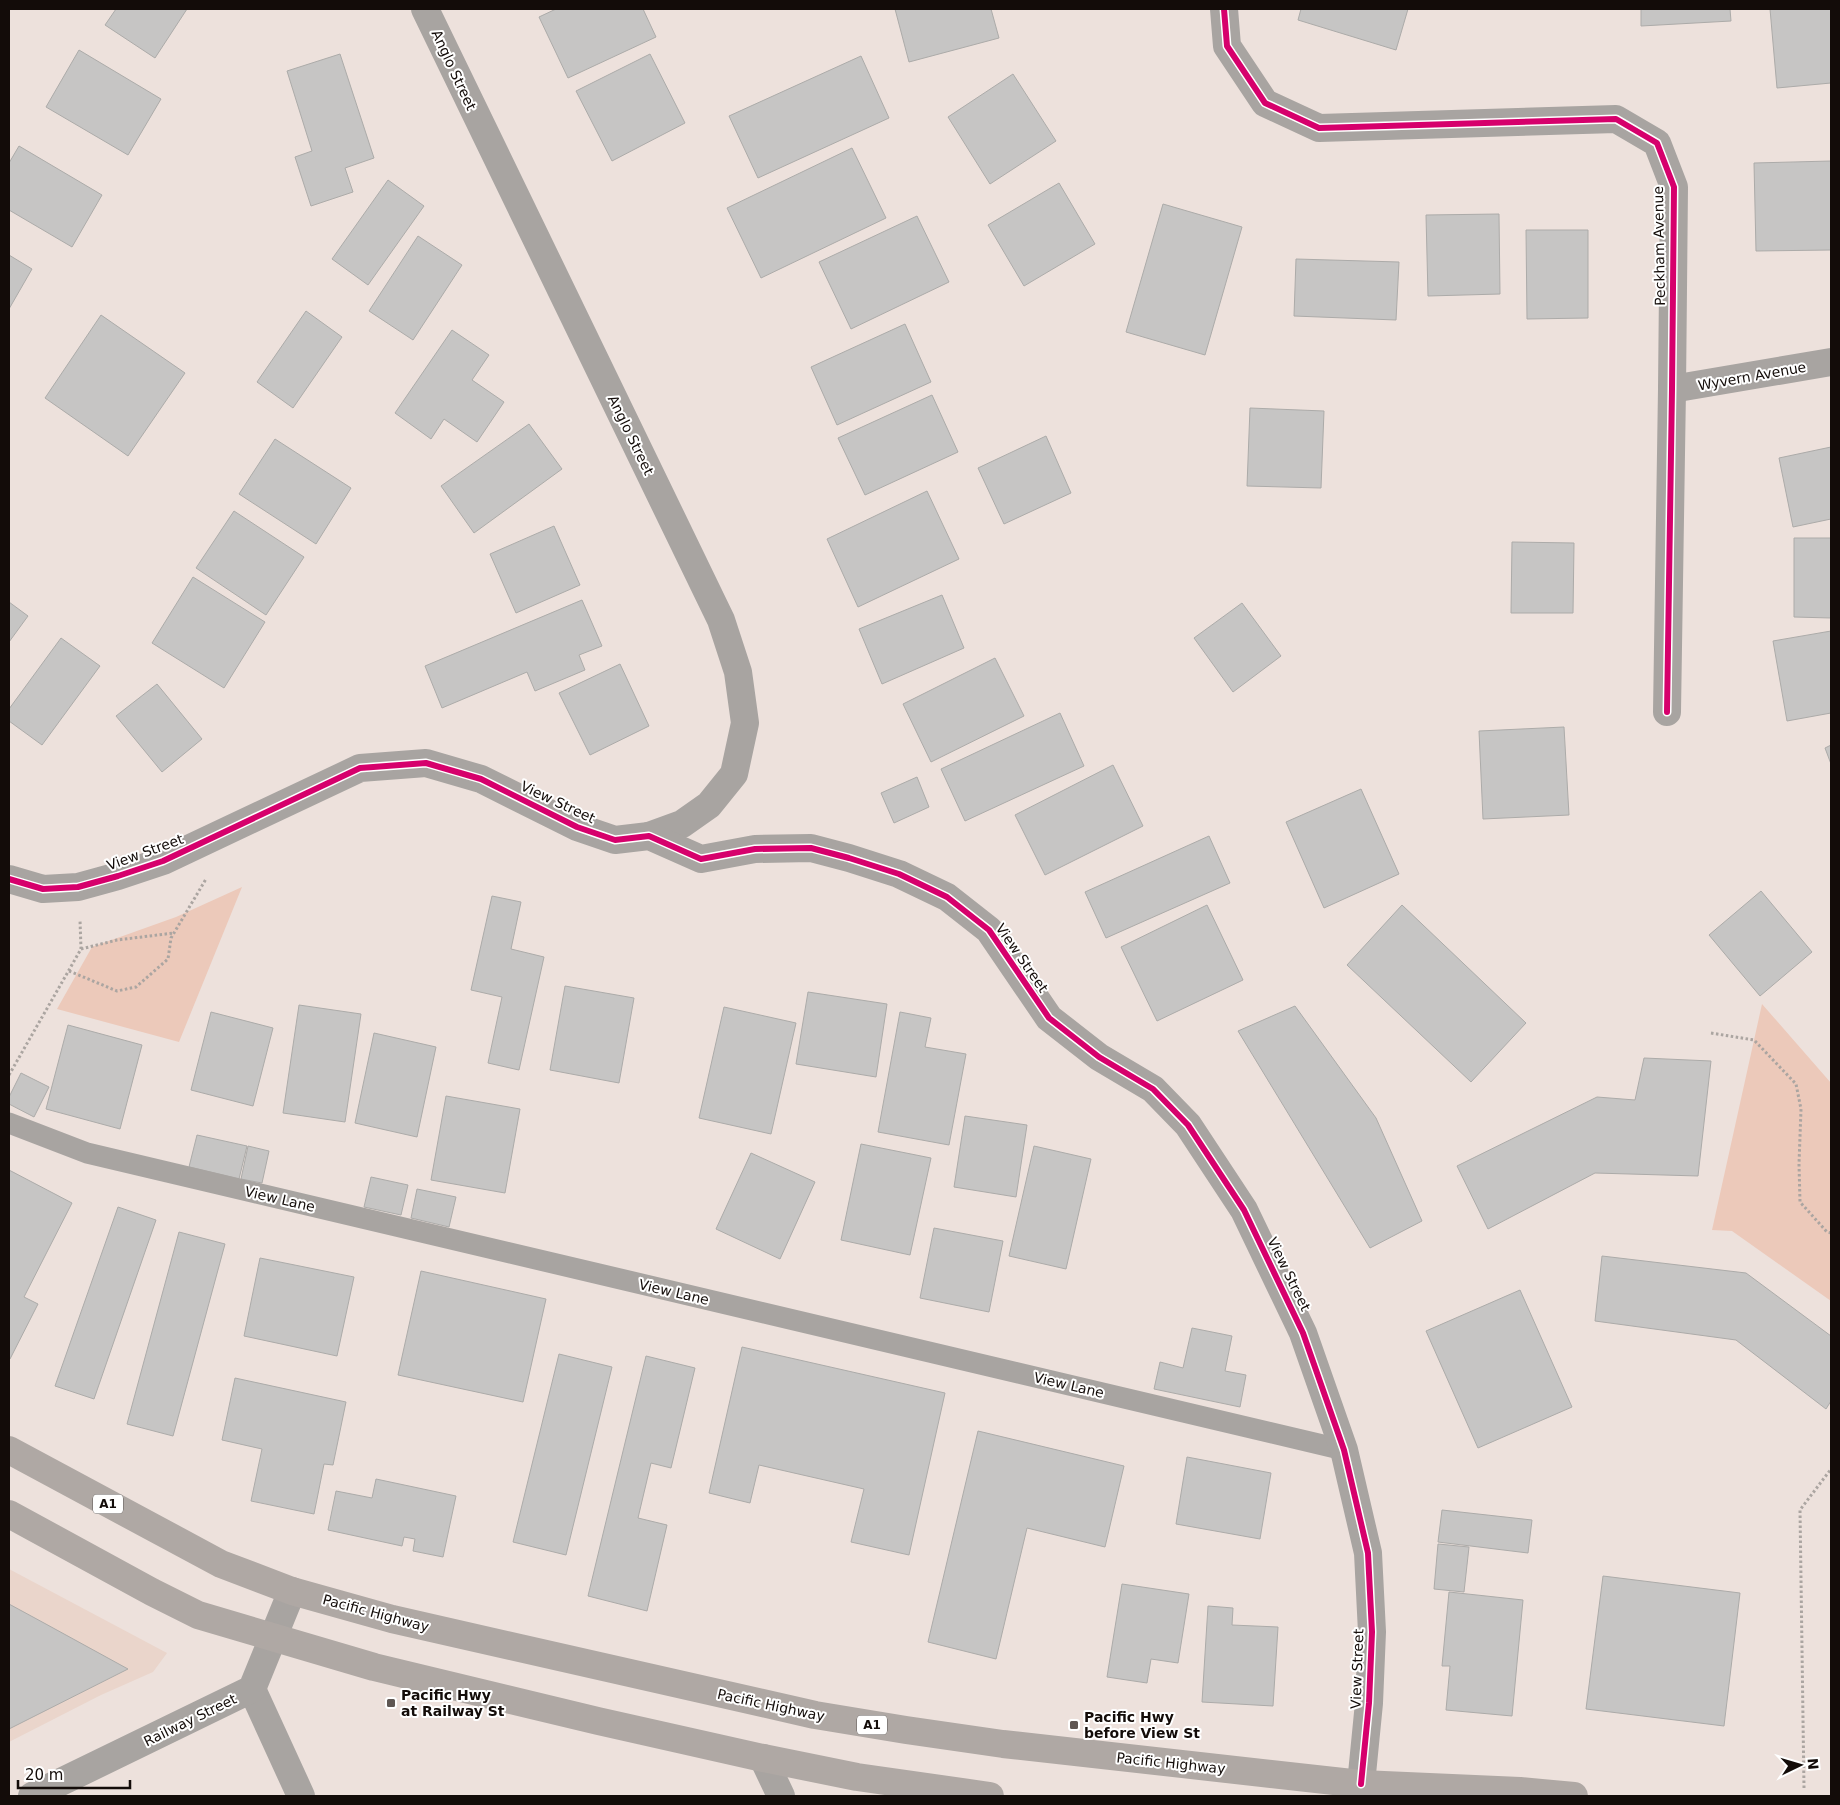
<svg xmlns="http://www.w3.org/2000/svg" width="1840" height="1805" font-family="'DejaVu Sans',sans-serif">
<rect width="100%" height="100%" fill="#ede1dc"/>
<polygon fill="#ead5cb" points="9,1569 167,1653 153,1672 101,1695 9,1742"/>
<g fill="#ecc9ba">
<polygon points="242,887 179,1042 57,1009 92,947 176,917"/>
<polygon points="1762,1004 1831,1083 1831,1301 1732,1231 1712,1230"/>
</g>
<g fill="#c6c5c4" stroke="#acaba9">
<polygon points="116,9 187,9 155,58 105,25"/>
<polygon points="556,9 643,9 656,37 568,78 539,17"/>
<polygon points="895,9 991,9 999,38 909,62"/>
<polygon points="1301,9 1408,9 1396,50 1298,20"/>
<polygon points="1641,9 1730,9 1731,21 1641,26"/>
<polygon points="1770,9 1831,9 1831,83 1777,88"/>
<polygon points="79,50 161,99 128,155 46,107"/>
<polygon points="340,54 374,158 345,168 353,192 311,206 295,157 312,151 287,71"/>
<polygon points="650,54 685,123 612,161 576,91"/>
<polygon points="861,56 889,118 758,178 729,116"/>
<polygon points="1013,74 1056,141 990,184 948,117"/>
<polygon points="19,146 102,195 72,247 9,210 9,163"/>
<polygon points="852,148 886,218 761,278 727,208"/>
<polygon points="1831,161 1831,250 1756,251 1754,163"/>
<polygon points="388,180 424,206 368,285 332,259"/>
<polygon points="1059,183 1095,244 1024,286 988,225"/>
<polygon points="1163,204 1242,227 1205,355 1126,332"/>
<polygon points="1499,214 1500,294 1428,296 1426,215"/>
<polygon points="917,216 949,282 851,329 819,262"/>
<polygon points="1526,230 1588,230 1588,318 1527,319"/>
<polygon points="418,236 462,265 413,340 369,311"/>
<polygon points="9,255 32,269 9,309"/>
<polygon points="1296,259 1399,262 1396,320 1294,316"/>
<polygon points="306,311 342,337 293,408 257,382"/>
<polygon points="101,315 185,373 128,456 45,398"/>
<polygon points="905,324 931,382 837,425 811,367"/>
<polygon points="452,330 489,355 472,380 504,402 477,442 444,419 431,439 395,413"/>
<polygon points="932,395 958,452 865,495 838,438"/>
<polygon points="1250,408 1324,411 1321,488 1247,486"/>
<polygon points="529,424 562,469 474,533 441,486"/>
<polygon points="1046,436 1071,493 1004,524 978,468"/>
<polygon points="275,439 351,488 316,544 239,494"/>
<polygon points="1831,447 1831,519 1793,527 1779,458"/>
<polygon points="927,491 959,559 858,607 827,539"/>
<polygon points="234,511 304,557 266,615 196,568"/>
<polygon points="554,526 580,585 516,613 490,554"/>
<polygon points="1794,538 1831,538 1831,618 1794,617"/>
<polygon points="1512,542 1574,543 1573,613 1511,613"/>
<polygon points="193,577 265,622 224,688 152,643"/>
<polygon points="942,595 964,648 882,684 859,629"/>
<polygon points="582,600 602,646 579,655 585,670 535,691 527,672 442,708 425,666"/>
<polygon points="9,602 28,616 9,642"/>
<polygon points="1242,603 1281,656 1233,692 1194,638"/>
<polygon points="1831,631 1831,713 1787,721 1773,641"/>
<polygon points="61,638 100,666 42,745 9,721 9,709"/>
<polygon points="995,658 1024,716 931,762 903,704"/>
<polygon points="620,664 649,726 590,755 559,693"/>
<polygon points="157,684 202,739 162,772 116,716"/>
<polygon points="1060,713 1084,766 965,821 941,769"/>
<polygon points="1564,727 1569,815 1483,819 1479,731"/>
<polygon points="1831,745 1831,764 1825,748"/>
<polygon points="1113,765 1143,826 1045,875 1015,815"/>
<polygon points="917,777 929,807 894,823 881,793"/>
<polygon points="1361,789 1399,874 1324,908 1286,822"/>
<polygon points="1209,836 1230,883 1106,938 1085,892"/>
<polygon points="1761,891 1812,952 1760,996 1709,935"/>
<polygon points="492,896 521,902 511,949 544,957 519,1070 488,1063 502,997 471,990"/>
<polygon points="1207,905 1243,980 1157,1021 1121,947"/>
<polygon points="1402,905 1526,1023 1471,1082 1347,965"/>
<polygon points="565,986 634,998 619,1083 550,1070"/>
<polygon points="808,992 887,1004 876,1077 796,1064"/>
<polygon points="299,1005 361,1014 345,1122 283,1113"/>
<polygon points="1295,1006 1376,1118 1422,1221 1370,1248 1238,1031"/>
<polygon points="724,1007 796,1023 771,1134 699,1118"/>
<polygon points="211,1012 273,1028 253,1106 191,1090"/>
<polygon points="900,1012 931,1018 925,1047 966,1054 949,1145 878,1132"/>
<polygon points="68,1025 142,1045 120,1129 46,1109"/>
<polygon points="374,1033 436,1047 417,1137 355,1123"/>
<polygon points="1644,1058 1711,1061 1698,1176 1595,1173 1488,1229 1457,1166 1597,1097 1635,1100"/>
<polygon points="21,1073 49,1087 34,1117 9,1104 9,1097"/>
<polygon points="446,1096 520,1109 505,1193 431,1180"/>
<polygon points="965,1116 1027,1125 1016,1197 954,1187"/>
<polygon points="197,1135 247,1146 239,1179 189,1167"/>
<polygon points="861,1144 931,1158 910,1255 841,1240"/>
<polygon points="248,1146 269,1151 262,1183 241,1179"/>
<polygon points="1034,1146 1091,1159 1066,1269 1009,1256"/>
<polygon points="751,1153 815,1182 780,1259 716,1229"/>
<polygon points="9,1170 72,1203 24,1297 38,1304 10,1359 9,1358"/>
<polygon points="371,1177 408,1185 401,1215 364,1207"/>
<polygon points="417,1189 456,1197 449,1227 411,1218"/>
<polygon points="118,1207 156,1220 94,1399 55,1386"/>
<polygon points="934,1228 1003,1241 989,1312 920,1298"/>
<polygon points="179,1232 225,1244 173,1436 127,1424"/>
<polygon points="1602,1256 1746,1273 1831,1336 1831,1401 1826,1409 1736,1340 1595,1321"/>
<polygon points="260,1258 354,1277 337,1356 244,1336"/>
<polygon points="421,1271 546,1299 523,1402 398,1375"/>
<polygon points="1520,1290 1572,1407 1478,1448 1426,1331"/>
<polygon points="1192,1328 1232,1336 1225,1371 1246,1375 1240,1407 1154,1389 1160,1362 1183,1368"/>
<polygon points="742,1347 945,1393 909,1555 851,1542 864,1489 759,1465 750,1503 709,1493"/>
<polygon points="559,1354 612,1367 566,1555 513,1542"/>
<polygon points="646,1356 695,1368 671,1468 651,1463 638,1518 667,1525 647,1611 588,1596"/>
<polygon points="235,1378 346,1402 333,1465 324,1464 314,1514 251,1501 262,1449 222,1440"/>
<polygon points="978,1431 1124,1466 1105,1547 1027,1528 996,1659 928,1642"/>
<polygon points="1187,1457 1271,1473 1260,1539 1176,1524"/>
<polygon points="376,1479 456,1496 443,1557 413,1551 415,1539 404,1537 402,1546 328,1530 336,1491 372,1498"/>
<polygon points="1442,1510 1532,1520 1528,1553 1438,1542"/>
<polygon points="1438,1544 1469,1547 1464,1592 1434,1589"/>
<polygon points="1603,1576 1740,1593 1724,1726 1586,1709"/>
<polygon points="1122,1584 1189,1594 1178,1663 1151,1659 1147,1683 1107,1677"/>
<polygon points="1449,1592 1523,1600 1512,1716 1446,1710 1450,1666 1442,1666"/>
<polygon points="9,1604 44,1623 128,1669 9,1729"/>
<polygon points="1208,1606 1233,1608 1232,1625 1278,1627 1273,1706 1202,1702"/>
</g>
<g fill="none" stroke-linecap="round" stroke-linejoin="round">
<g stroke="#aba5a1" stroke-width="3" stroke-dasharray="2.5 2.5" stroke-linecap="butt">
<polyline points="81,949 117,940 174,933"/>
<polyline points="69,971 117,991 136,987 168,959 171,938 206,879"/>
<polyline points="1711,1033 1754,1040 1796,1084 1801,1109 1799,1164 1800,1202 1827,1232 1831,1233"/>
<polyline points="9,1075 81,949 80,920"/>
<polyline points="1804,1788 1800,1510 1831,1469"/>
</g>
<polyline stroke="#a8a4a1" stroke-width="21" points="9,1123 87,1153 1344,1450"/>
<g stroke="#a8a4a1" stroke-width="28">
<polyline points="425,9 721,620 738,672 745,723 734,774 709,805 682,824 649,836"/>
<polyline points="1224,9 1227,46 1265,103 1319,128 1616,119 1657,143 1674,187 1672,389 1667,712"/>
<polyline points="1672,389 1831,362"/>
<polyline points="9,879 43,889 78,887 118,876 163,861 360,768 426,763 481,779 577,827 615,840 649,836 701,859 755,849 811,848 849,858 899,874 947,897 989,930 1049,1018 1099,1057 1153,1089 1188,1125 1244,1210 1303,1333 1344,1450 1368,1553 1372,1632 1369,1703 1361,1784"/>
<polyline points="252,1689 301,1796"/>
<polyline points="763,1758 781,1796"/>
<polyline points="32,1796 252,1689 292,1591"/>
</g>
<g stroke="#afa8a4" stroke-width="28">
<polyline points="9,1450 221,1564 292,1591 392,1619 815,1715 906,1730 1003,1744 1361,1784 1520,1791 1574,1796"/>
<polyline points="9,1514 152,1592 198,1615 374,1667 598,1721 763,1758 857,1777 990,1796"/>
</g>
<defs>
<g id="cycleway">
<polyline points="1224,9 1227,46 1265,103 1319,128 1616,119 1657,143 1674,187 1672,389 1667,712"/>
<polyline points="9,879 43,889 78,887 118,876 163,861 360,768 426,763 481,779 577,827 615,840 649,836 701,859 755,849 811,848 849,858 899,874 947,897 989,930 1049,1018 1099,1057 1153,1089 1188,1125 1244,1210 1303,1333 1344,1450 1368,1553 1372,1632 1369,1703 1361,1784"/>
</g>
</defs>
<use href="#cycleway" stroke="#fff" stroke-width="9"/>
<use href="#cycleway" stroke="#d6006c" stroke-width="6"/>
</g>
<g fill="#5f5753" stroke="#fff" stroke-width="2">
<rect x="386" y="1698" width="10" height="10" rx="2.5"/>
<rect x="1069" y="1720" width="10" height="10" rx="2.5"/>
</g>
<g text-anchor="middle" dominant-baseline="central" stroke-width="4" stroke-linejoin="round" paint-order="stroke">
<g fill="#fff" stroke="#5a5553" stroke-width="1">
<rect x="93" y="1494.5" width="30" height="19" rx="4"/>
<rect x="857" y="1715.5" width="30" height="19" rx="4"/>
</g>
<g font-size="12" font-weight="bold" fill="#130c09">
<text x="108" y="1504">A1</text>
<text x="872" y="1725">A1</text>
</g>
<g font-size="14" fill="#130c09" stroke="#fff">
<text transform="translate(454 70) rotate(65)">Anglo Street</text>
<text transform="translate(1659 246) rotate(-91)">Peckham Avenue</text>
<text transform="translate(1752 376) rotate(-10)">Wyvern Avenue</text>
<text transform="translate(631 435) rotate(64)">Anglo Street</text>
<text transform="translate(558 802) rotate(25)">View Street</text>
<text transform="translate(145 852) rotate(-20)">View Street</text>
<text transform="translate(1022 958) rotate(55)">View Street</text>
<text transform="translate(280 1199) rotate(13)">View Lane</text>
<text transform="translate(1289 1274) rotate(64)">View Street</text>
<text transform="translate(674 1292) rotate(13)">View Lane</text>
<text transform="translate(1069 1385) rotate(13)">View Lane</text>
<text transform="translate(376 1613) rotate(15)">Pacific Highway</text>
<text transform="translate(1357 1669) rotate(-88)">View Street</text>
<text transform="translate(771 1705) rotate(12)">Pacific Highway</text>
<text transform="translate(190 1720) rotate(-26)">Railway Street</text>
<text transform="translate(1171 1763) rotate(6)">Pacific Highway</text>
</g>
<g font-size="14" font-weight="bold" fill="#130c09" stroke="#fff" text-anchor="start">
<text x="401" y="1695">Pacific Hwy<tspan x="401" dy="16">at Railway St</tspan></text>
<text x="1084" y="1717">Pacific Hwy<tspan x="1084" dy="16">before View St</tspan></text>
</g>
</g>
<rect width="1840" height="1805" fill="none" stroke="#130c09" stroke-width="20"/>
<g transform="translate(1800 1765) rotate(85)" stroke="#ffffff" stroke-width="4" paint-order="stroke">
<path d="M0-4L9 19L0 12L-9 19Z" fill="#130c09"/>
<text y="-8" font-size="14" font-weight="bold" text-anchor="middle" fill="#130c09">N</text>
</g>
<path d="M18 1780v8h112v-8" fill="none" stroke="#130c09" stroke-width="2.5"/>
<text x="25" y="1780" font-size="15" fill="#130c09" stroke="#ffffff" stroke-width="4" paint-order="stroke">20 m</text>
</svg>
